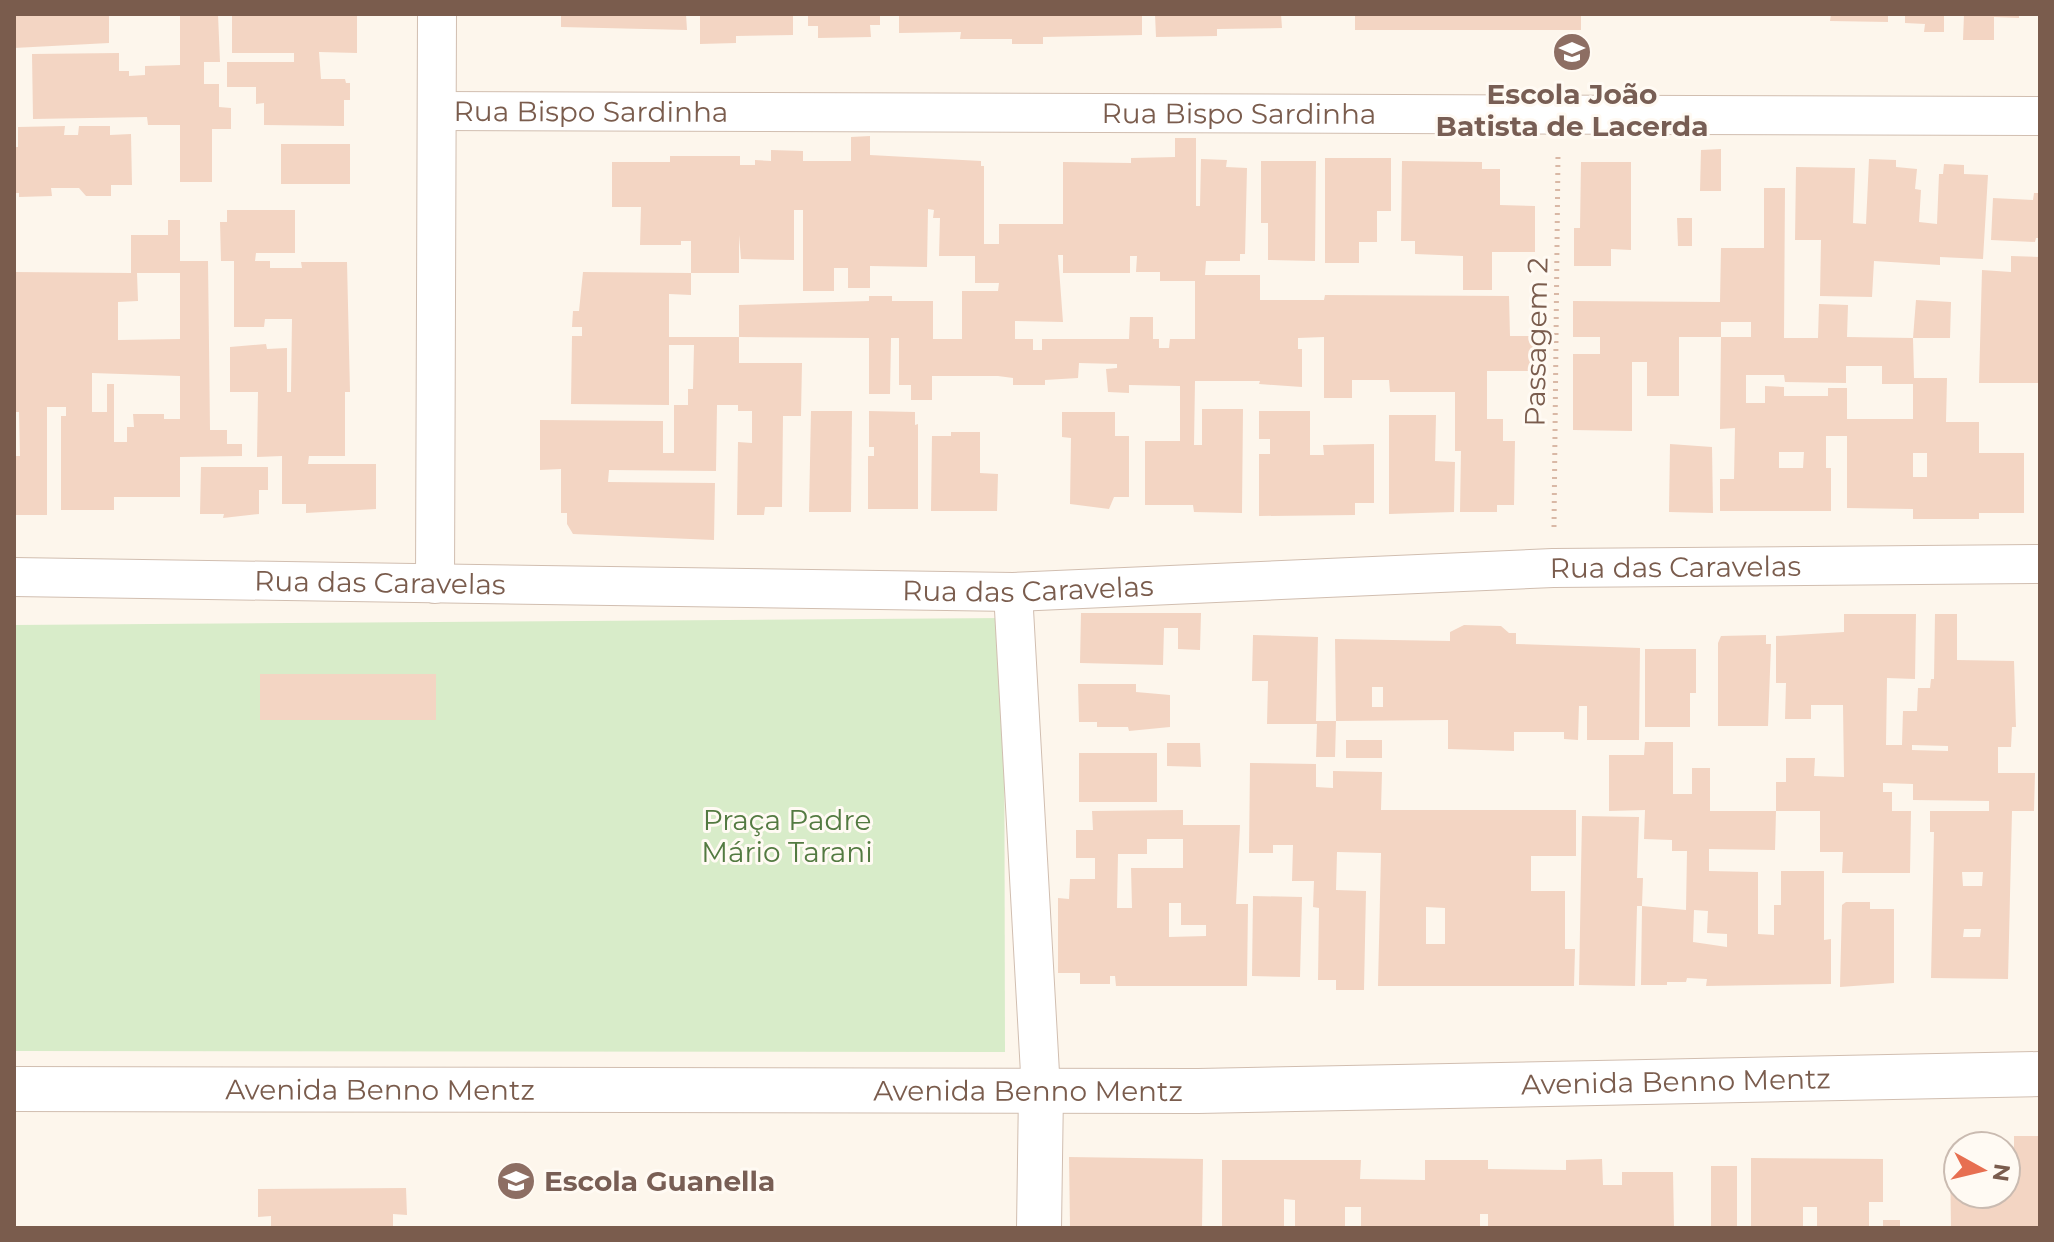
<svg xmlns="http://www.w3.org/2000/svg" width="2054" height="1242" font-family="Montserrat,sans-serif">
<rect width="100%" height="100%" fill="#fdf6ec"/>
<polygon fill="#d8ecc9" points="1004,618 1005,1052 14,1051 14,625"/>
<g fill="#f3d5c3" fill-rule="evenodd">
<polygon points="14,14 109,14 109,43 14,48"/>
<polygon points="180,14 218,14 220,62 204,62 204,84 219,84 219,107 231,108 231,129 212,129 212,182 180,182 180,125 148,125 147,117 33,119 32,54 119,53 119,71 129,71 129,76 145,75 145,66 180,65"/>
<polygon points="232,14 357,14 357,53 319,52 321,79 345,79 346,83 350,83 350,100 344,100 344,126 264,125 264,103 256,104 256,87 227,87 227,62 294,62 294,53 232,53"/>
<polygon points="561,14 686,14 687,30 561,27"/>
<polygon points="700,14 793,14 793,35 736,36 736,43 700,44"/>
<polygon points="808,14 880,14 880,25 870,25 871,37 818,38 818,26 808,26"/>
<polygon points="899,14 1142,14 1142,35 1043,37 1043,44 1012,44 1012,39 960,39 961,32 899,33"/>
<polygon points="1155,14 1281,14 1282,28 1217,29 1217,36 1156,37"/>
<rect x="1355" y="14" width="226" height="16"/>
<polygon points="1831,14 1888,14 1888,22 1830,21"/>
<polygon points="1905,14 1944,14 1944,32 1924,32 1925,24 1905,23"/>
<polygon points="1964,14 2019,14 2019,18 1994,17 1994,40 1963,40"/>
<polygon points="65,126 64,135 78,135 79,126 110,126 110,135 131,134 132,185 111,185 111,196 86,196 79,188 51,188 52,196 19,197 19,193 14,193 14,147 18,147 18,127"/>
<path d="M870 136V155L981 161V166H984V244H999V224H1063V162L1131 163V158L1175 157V138H1196V206H1200L1201 159 1227 160 1226 167 1247 168 1245 254H1240V261H1206L1205 275H1260V300H1324L1325 295 1509 296 1510 336H1535L1534 371H1487V419H1503V441H1515L1514 505H1497V512H1460L1461 451H1455V392H1390L1389 380H1352V398H1324V337L1298 338V349H1302V387L1259 384 1260 381H1195L1194 445H1202V409H1243L1242 513 1194 512 1193 505H1145V441H1180V386L1129 385V393L1108 392 1106 369 1117 368V364L1079 363 1078 378 1045 380V385H1013V378L998 376H932V400H911V385H899V338H891L890 394H869V338L739 337V305L869 301V296H892V301H933V339H962V291H998L999 283H975V256H939L940 218H933L934 210 928 209 927 267 870 266V288H848V268H834V291H803V210H794V260L741 259 739 235V273H691V295L669 294V337H739V363H802L801 416H783L782 507H765L764 515H737L738 442 752 443V411H738V405H717L716 471 609 470 608 482 715 483 714 540 573 534 567 524V513H561V469L540 470V420L663 421V453H674V405H688V389H693L694 345H669V405L571 404 572 336H582V327H572L573 311H579L583 272 691 273V241H681V245H640L641 207H612V162H670V156H740V165H755V160L771 161V150L803 151V161H851V137ZM1058 255H1063V273H1130V256H1137L1136 272H1160V281H1195V339H1170L1169 348H1159V339H1153V317H1130L1129 339H1042V350H1033V339H1015V321L1063 322Z"/>
<rect x="281" y="144" width="69" height="40"/>
<polygon points="1721,149 1721,191 1700,191 1701,150"/>
<polygon points="1325,158 1391,158 1391,211 1377,211 1377,242 1359,242 1359,263 1325,263"/>
<polygon points="1869,159 1896,160 1896,167 1917,169 1915,189 1921,190 1919,222 1937,224 1939,174 1943,174 1944,164 1964,165 1964,174 1988,175 1983,259 1940,257 1940,265 1874,261 1872,297 1820,296 1821,240 1795,240 1796,167 1855,168 1853,223 1866,224"/>
<polygon points="1261,161 1316,161 1315,261 1268,260 1268,223 1261,223"/>
<polygon points="1402,161 1482,162 1482,169 1500,169 1500,205 1535,206 1535,252 1492,252 1492,290 1463,290 1463,256 1415,254 1415,241 1401,241"/>
<polygon points="1581,162 1631,162 1631,250 1611,249 1611,266 1574,266 1574,228 1580,228"/>
<path d="M1764 188H1785L1784 338H1818L1819 304 1848 305 1847 337 1913 338 1914 378H1947L1946 422H1979V453H2024V513H1979V519H1913V509L1847 508V436H1826V468H1831V511H1720V479H1734L1735 428 1720 429 1721 337H1751V322H1721V337H1679V396H1647V362H1632V431L1573 430V354H1600V337H1573V301L1720 302 1721 248H1764ZM1846 366H1882V384H1913V419H1847V388H1828V396H1784V387L1765 386V403H1746V375H1784L1785 382 1846 383ZM1779 452H1804L1803 468H1779ZM1913 453H1927V477H1913Z"/>
<polygon points="2034,193 2040,193 2040,238 2036,238 2035,242 1991,240 1993,198 2033,200"/>
<polygon points="227,210 295,210 295,253 256,253 255,261 270,261 270,268 302,268 301,262 347,262 350,392 345,392 345,456 309,456 308,464 376,464 376,509 306,513 306,504 282,504 282,456 257,457 258,392 230,392 230,347 266,344 267,349 287,348 287,392 291,392 292,319 265,319 264,327 234,327 234,261 221,261 220,222 227,222"/>
<polygon points="1677,218 1692,218 1692,246 1678,246"/>
<path d="M168 220H180V261H208L210 430H227V444H242V456L180 457V497H114V510H61V416H66V407H47V515H14V456H20L19 412H14V272L131 273V235H168ZM137 273H180V339L118 340V302L138 301ZM92 373 180 376V419H164V414H133L134 427H127V442H114V384H107V412H92Z"/>
<polygon points="2011,256 2040,257 2040,383 1979,383 1982,270 2011,272"/>
<polygon points="1916,300 1951,302 1950,338 1913,338"/>
<polygon points="811,411 852,411 851,512 809,512"/>
<polygon points="869,411 915,412 915,425 918,424 918,509 868,509 868,456 874,456 874,447 869,447"/>
<polygon points="1259,411 1310,411 1310,455 1324,455 1323,445 1374,444 1374,503 1355,503 1355,515 1259,516 1259,454 1270,454 1270,439 1259,439"/>
<polygon points="1062,412 1115,412 1115,436 1129,436 1129,497 1114,497 1109,509 1070,504 1071,438 1062,437"/>
<polygon points="1389,415 1436,415 1435,461 1455,462 1454,512 1389,514"/>
<polygon points="951,432 980,432 980,473 998,474 997,511 931,511 932,436 951,436"/>
<polygon points="1670,444 1712,447 1713,513 1669,512"/>
<polygon points="201,467 268,467 268,490 259,490 259,514 223,518 224,514 200,514"/>
<polygon points="1081,613 1201,613 1200,650 1178,649 1178,628 1164,628 1163,665 1080,663"/>
<path d="M1844 614H1916L1915 679 1887 678 1886 745H1902L1903 711H1917L1918 688H1930L1931 679H1934L1935 614H1957V660L2014 661 2016 727H2012L2011 747H1998V773H2035L2034 811H2012L2008 979 1931 978 1934 832H1930V811H1989V801L1913 800V784L1883 783V792H1892V811H1911L1910 873H1842L1843 852H1820V811H1776V782H1786V758H1815L1814 776 1844 777 1843 705H1811V719H1785L1786 683H1776V636L1844 632ZM1912 745 1948 746V751L1912 750ZM1962 872H1983L1982 886H1963ZM1964 929H1981L1980 937H1963Z"/>
<path d="M1464 625 1501 626 1509 633H1516V644L1640 648 1639 740H1587V706H1579L1578 740 1564 739V732H1514V751L1448 749V720L1336 721 1335 639 1450 641V632ZM1372 687H1383V707H1372Z"/>
<polygon points="1253,635 1318,637 1316,721 1336,721 1335,757 1316,757 1317,724 1267,724 1268,681 1252,681"/>
<polygon points="1766,635 1766,644 1771,644 1768,726 1718,726 1718,643 1721,636"/>
<polygon points="1645,649 1696,649 1696,693 1690,693 1690,727 1645,727"/>
<rect x="260" y="674" width="176" height="46"/>
<polygon points="1078,684 1136,684 1136,692 1170,695 1170,727 1129,731 1128,727 1097,727 1097,722 1079,722"/>
<rect x="1346" y="740" width="36" height="18"/>
<path d="M1645 742H1673V794H1692V768H1710V811H1776L1775 850 1709 849V871L1758 872V934L1774 935V905H1781V871H1824V940L1831 939V984L1706 986 1707 979 1687 978 1686 982H1667V985H1641L1642 906 1686 910 1687 851H1672V840L1644 839 1645 810 1609 811V755H1644ZM1694 910 1708 911 1707 933 1727 934V947L1693 942Z"/>
<polygon points="1167,743 1200,743 1201,767 1167,766"/>
<rect x="1079" y="753" width="78" height="49"/>
<path d="M1250 763 1316 764V787L1333 788V771L1382 772 1381 810H1576V856H1531V891H1565V949H1575L1574 986H1378L1381 853 1337 852 1336 890 1366 891 1364 990H1336V980H1318L1319 908 1313 907 1314 881H1292L1293 845H1273V853H1249ZM1426 907 1445 908V944H1426Z"/>
<path d="M1183 810V825H1240L1236 904H1248L1247 986H1116L1115 976H1110V984H1080V973H1058V898L1069 899 1070 879H1095V858H1076V830H1093L1092 811ZM1147 839H1183V868H1131L1132 908H1117L1118 854H1147ZM1169 903H1181V925H1206V936L1169 937Z"/>
<polygon points="1582,816 1639,817 1637,878 1643,878 1642,906 1637,906 1635,986 1579,985"/>
<polygon points="1253,896 1302,897 1300,977 1252,976"/>
<polygon points="1846,902 1870,902 1870,909 1894,909 1894,983 1840,987 1842,905"/>
<polygon points="2014,1136 2040,1136 2040,1228 1951,1228 1950,1156 1958,1156 1958,1194 2006,1194 2006,1156 2014,1156"/>
<polygon points="1069,1157 1203,1159 1202,1228 1070,1228"/>
<polygon points="1751,1158 1883,1159 1883,1202 1869,1202 1869,1228 1817,1228 1817,1207 1803,1207 1803,1228 1751,1228"/>
<polygon points="1602,1159 1603,1185 1622,1185 1622,1172 1673,1172 1674,1228 1488,1228 1488,1214 1480,1214 1480,1228 1361,1228 1361,1207 1345,1207 1345,1228 1295,1228 1295,1200 1284,1199 1284,1228 1222,1228 1222,1160 1361,1160 1360,1179 1425,1180 1425,1160 1488,1160 1488,1169 1566,1170 1566,1160"/>
<rect x="1711" y="1166" width="26" height="61"/>
<polygon points="406,1188 407,1215 393,1214 393,1228 271,1228 271,1216 258,1217 258,1189"/>
<rect x="1883" y="1220" width="17" height="8"/>
</g>
<g fill="none" stroke-linecap="round" stroke-linejoin="round">
<defs>
<g id="minor">
<path id="s1" d="M437 111 2040 116"/>
<path id="s2" d="M14 577 1013 592 1553 568 2040 564"/>
<polyline points="435,584 437,14"/>
<polyline points="1013,592 1041,1091"/>
</g>
<g id="tertiary">
<path id="s3" d="M14 1089 1198 1091 2040 1074"/>
<polyline points="1039,1228 1041,1091"/>
</g>
</defs>
<use href="#minor" stroke="#d1beb0" stroke-width="40"/>
<use href="#tertiary" stroke="#d1beb0" stroke-width="46"/>
<polyline stroke="#d9b8a5" stroke-width="5" stroke-dasharray="2 6" stroke-linecap="butt" points="1554,527 1558,153"/>
<use href="#minor" stroke="#fff" stroke-width="38"/>
<use href="#tertiary" stroke="#fff" stroke-width="44"/>
</g>
<defs>
<symbol id="school-disc" viewBox="-11 -11 22 22"><circle r="9.5" fill="#8d6e63" stroke="#fffaf3"/><path d="M0-5L7-2L0 1L-7-2ZM-4 1L0 2.5L4 1V4Q0 6-4 4Z" fill="#fff"/></symbol>
</defs>
<g fill-rule="evenodd">
<use href="#school-disc" x="1550" y="30" width="44" height="44"/>
<use href="#school-disc" x="494" y="1159" width="44" height="44"/>
</g>
<g text-anchor="middle" dominant-baseline="central" stroke-width="6" stroke-linejoin="round" paint-order="stroke">
<g font-size="28" font-weight="bold" fill="#785e54" stroke="#fffaf3">
<text x="1572" y="94">Escola João<tspan x="1572" dy="32">Batista de Lacerda</tspan></text>
<text x="544" y="1181" text-anchor="start">Escola Guanella</text>
</g>
<g font-size="28" fill="#7a5c4d" stroke="#fffaf3">
<text stroke="none"><textPath href="#s1" startOffset="154">Rua Bispo Sardinha</textPath></text>
<text stroke="none"><textPath href="#s1" startOffset="802">Rua Bispo Sardinha</textPath></text>
<text transform="translate(1536 342) rotate(-89)">Passagem 2</text>
<text stroke="none"><textPath href="#s2" startOffset="1662">Rua das Caravelas</textPath></text>
<text stroke="none"><textPath href="#s2" startOffset="366">Rua das Caravelas</textPath></text>
<text stroke="none"><textPath href="#s2" startOffset="1014">Rua das Caravelas</textPath></text>
<text stroke="none"><textPath href="#s3" startOffset="1662">Avenida Benno Mentz</textPath></text>
<text stroke="none"><textPath href="#s3" startOffset="366">Avenida Benno Mentz</textPath></text>
<text stroke="none"><textPath href="#s3" startOffset="1014">Avenida Benno Mentz</textPath></text>
</g>
<g font-size="28" fill="#537a41" stroke="#fffaf3">
<text x="787" y="820">Praça Padre<tspan x="787" dy="32">Mário Tarani</tspan></text>
</g>
</g>
<rect width="2054" height="1242" fill="none" stroke="#7a5c4d" stroke-width="32"/>
<g transform="translate(1982 1170) rotate(98)"><circle r="38" fill="#fffaf3" stroke="#cabbb1" stroke-width="2"/>
<path d="M0-6L14 30L0 20L-14 30Z" fill="#e76f51"/>
<text y="-12" font-size="22" font-weight="bold" text-anchor="middle" fill="#7a5c4d">N</text>
</g>
</svg>
